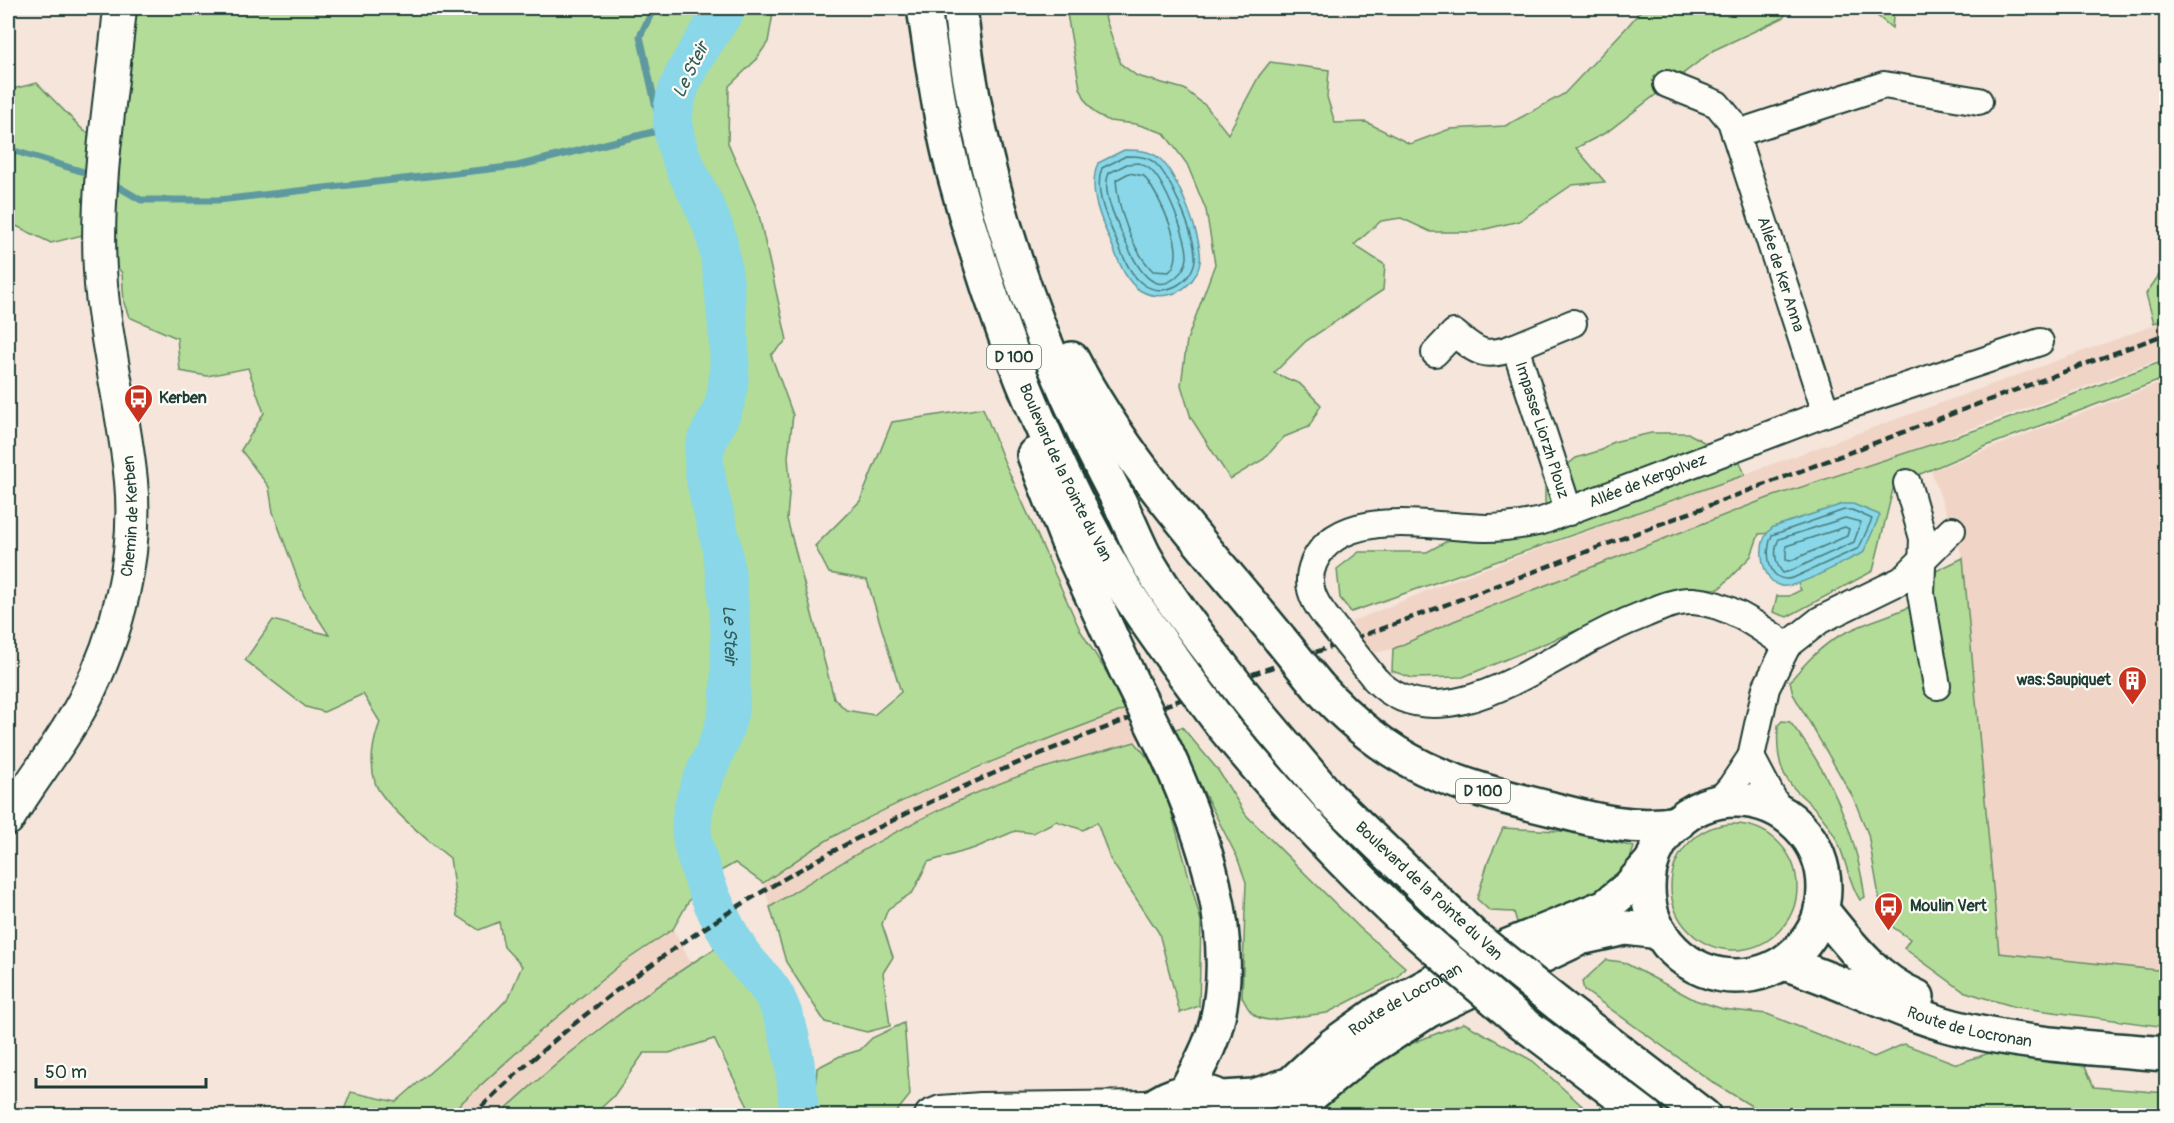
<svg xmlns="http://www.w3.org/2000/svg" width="2174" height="1123" font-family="Pangolin,sans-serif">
<rect width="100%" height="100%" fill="#f5e5da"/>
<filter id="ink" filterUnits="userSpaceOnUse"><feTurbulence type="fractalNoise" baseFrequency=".0167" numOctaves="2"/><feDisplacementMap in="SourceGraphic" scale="12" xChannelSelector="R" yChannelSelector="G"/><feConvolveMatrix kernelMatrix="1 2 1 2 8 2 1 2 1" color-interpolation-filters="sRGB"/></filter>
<g filter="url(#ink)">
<g fill="#f0d5c6">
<polygon points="2166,321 2166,357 1888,459 1768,498 1454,621 1393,649 1372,653 1351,622 1443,584"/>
<polygon points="2166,381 2166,971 1999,953 1963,558 1931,471"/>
<polygon points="1129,708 1146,738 1024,775 946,808 827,871 770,907 763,883 834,837 895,805 1002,758"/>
<polygon points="673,929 691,963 595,1031 499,1115 448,1116 538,1033 621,964"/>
</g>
<g fill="#b3dc98" stroke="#698c66" stroke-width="1.5">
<path d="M130 8H774L768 42 755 61 729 86 728 143 758 211 787 340 771 355 793 415 788 457 790 482 787 519 834 698 846 710 874 715 901 692 867 580 829 573 815 546 860 501 892 422 983 408 1004 461 1080 630 1129 708C1029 746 929 784 836 835 811 849 787 867 763 883L735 863 699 883 673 929 621 964 538 1033 448 1115H342L351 1092 396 1102 476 1032 509 997 522 966 504 947 499 922 479 930 458 916 450 858C433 845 380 802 375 782 369 761 373 742 380 722L363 694 324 712 306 707 245 660 273 620 329 635 304 596 273 512 269 487 241 450 264 413 248 368 207 376 180 371 177 338 129 317 124 303 122 273 90 233 51 243 8 222V90L37 83 84 131 118 140Z"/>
<polygon points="1066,8 1113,8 1105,17 1121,64 1137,76 1184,89 1206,106 1228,134 1259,76 1270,62 1329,70 1327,97 1335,123 1366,122 1410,144 1450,129 1505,126 1564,94 1627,27 1643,8 1790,8 1783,18 1714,50 1607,132 1576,148 1605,182 1572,185 1519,221 1473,232 1431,232 1401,218 1381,221 1354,245 1385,265 1383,290 1306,341 1274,373 1300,384 1321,405 1309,427 1284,437 1264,459 1230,479 1191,418 1181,385 1187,340 1215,264 1206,210 1187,164 1164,133 1136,124 1109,121 1095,113 1087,103 1080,88"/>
<polygon points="1868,8 1894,8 1892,28 1869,9"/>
<polygon points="2166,265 2166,319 2154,323 2146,294"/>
<polygon points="2166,360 2166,378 1989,445 1894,485 1873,571 1787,617 1773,612 1777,596 1789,596 1801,590 1773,533 1759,534 1751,556 1719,589 1696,588 1580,629 1463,677 1412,678 1392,671 1393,649 1454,621 1768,498 1991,425"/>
<polygon points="1651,433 1688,433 1707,444 1706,468 1738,457 1745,475 1351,612 1340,598 1337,569 1359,552 1427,552 1451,539 1475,539 1545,514 1545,486 1541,476 1562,469 1576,458 1602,450 1613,442"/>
<path d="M1963 558 1999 953 2166 971V1027L2016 1007 1988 999 1963 991 1904 948 1910 939 1894 928 1882 913 1868 834 1853 797 1793 694 1790 681C1803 666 1817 650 1834 639 1864 620 1901 615 1931 596L1936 571Z"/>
<path d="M1782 721 1790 722C1830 773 1856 832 1865 897L1860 900C1847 880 1846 855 1834 835 1808 786 1773 797 1778 725Z"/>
<path d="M1182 727 1218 770 1246 815 1360 928 1405 967 1397 977 1327 1013 1270 1020C1253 1019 1249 1011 1242 997L1246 882 1237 857 1172 730Z"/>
<path d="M1135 742 1155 767 1167 796 1201 921 1199 1006 1180 1013 1159 933 1110 859 1097 822 1083 830 1056 821 1033 833 1015 831 975 848 928 862 913 892 888 909 882 924 893 957 883 973 890 1026 867 1032 825 1022 786 962 770 907C848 857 937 805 1025 774 1061 762 1098 753 1135 742Z"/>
<circle cx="1734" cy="887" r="63"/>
<polygon points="1503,828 1576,832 1634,847 1628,865 1607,890 1519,929 1514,912 1490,911 1477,899 1488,862"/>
<path d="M727 941 763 1008 793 1115H752L714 1039 669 1053H644L613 1097 593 1115H499C569 1050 645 991 727 941Z"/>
<polygon points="1606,960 1623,962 1695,1000 1723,1009 1767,1014 1874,1057 1904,1044 1957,1064 2001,1049 2081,1057 2094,1087 2166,1093 2166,1115 1766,1115 1714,1083 1584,990 1582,982"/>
<polygon points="904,1023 910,1095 894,1115 799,1115 814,1108 817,1068 840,1056 860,1050 872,1038"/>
<path d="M1464 1023 1533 1061 1592 1115 1316 1116C1357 1062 1404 1046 1464 1023Z"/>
</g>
<g fill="#89d7e8" stroke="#5f99a0" stroke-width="1.5">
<path d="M1124 150C1137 150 1149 150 1159 158 1176 171 1204 241 1200 262 1196 289 1165 304 1141 291 1126 283 1118 260 1112 245 1101 219 1087 191 1098 163Z"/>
<path d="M1843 504H1853L1880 515 1863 553C1846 560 1795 590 1781 586 1768 583 1763 567 1762 556 1761 545 1764 534 1773 527Z"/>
</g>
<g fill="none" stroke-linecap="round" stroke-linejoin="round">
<g stroke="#497b7c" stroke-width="1.5">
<path d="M1126 156C1136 156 1148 156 1156 164 1171 178 1197 239 1195 260 1192 283 1163 299 1143 284 1130 275 1123 256 1117 242 1108 220 1093 192 1102 168Z"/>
<path d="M1139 163C1143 165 1148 167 1151 170 1165 183 1188 239 1187 258 1186 266 1182 272 1176 277 1149 301 1130 252 1122 234 1115 217 1101 191 1109 173L1127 164Z"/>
<path d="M1129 173 1144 176C1158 195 1190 253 1169 272L1153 271C1132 250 1118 209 1116 180Z"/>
<path d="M1844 510H1852L1872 519 1859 548 1793 578C1768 585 1764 552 1772 535Z"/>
<path d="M1845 518 1861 522 1854 542 1790 571 1783 573C1775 564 1773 550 1779 539Z"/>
<polygon points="1845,527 1849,529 1847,536 1790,561 1786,560 1786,546"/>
</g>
<g stroke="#5f99a0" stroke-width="7">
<polyline points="654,8 640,36 661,130 674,138"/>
<polyline points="8,149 94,175"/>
<polyline points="110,182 141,200 219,200 517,166 661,130"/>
</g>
<path stroke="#89d7e8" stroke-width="40" id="s1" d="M726 8C708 38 680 71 674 106 666 152 703 191 715 233 720 249 722 268 724 285 727 319 735 375 723 408 717 425 704 438 704 457 704 488 717 518 722 549 730 596 732 648 730 696 729 749 680 793 694 847 703 882 719 919 738 950 749 968 769 982 777 1001 794 1038 797 1076 799 1116"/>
<defs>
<g id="minor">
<path id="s2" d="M1667 84 1717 104 1731 121 1826 413"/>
<polyline points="1735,134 1884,85 1979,101"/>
<path d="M1435 353 1454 333C1477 352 1485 359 1515 347"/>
<polyline points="1907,483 1923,538 1921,594 1937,686"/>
<polyline points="1569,512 1515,347 1573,323"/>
<path id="s3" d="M1325 616C1312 599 1305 583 1314 562 1341 504 1436 528 1487 528 1506 528 1523 525 1542 521L1826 413 2040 342"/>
<path d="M1375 679C1430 737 1516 680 1571 650 1595 636 1619 624 1645 614 1659 608 1677 600 1693 601 1728 603 1760 627 1787 646"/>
<polyline points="1751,757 1780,812"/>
<polyline points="1717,803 1731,787 1751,757 1766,688 1787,646 1820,620 1902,580 1952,530"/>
</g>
<g id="tertiary">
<path id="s4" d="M8 819C32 779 63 742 84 701 118 635 138 555 131 481 124 410 104 341 100 270 95 183 112 94 120 8"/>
<polyline points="931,1116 941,1112 981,1109 1151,1107"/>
</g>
<g id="secondary">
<circle cx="1736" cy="888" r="88"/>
<path d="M1821 909C1849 944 1875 979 1917 997"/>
<path id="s5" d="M1783 963C1841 980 1895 1011 1954 1027 2023 1045 2096 1048 2166 1054"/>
<path id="s6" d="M1222 1098 1254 1096 1291 1084 1333 1045 1378 1013 1474 960 1606 906 1630 886 1652 861"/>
<path d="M1143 1116C1161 1096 1189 1086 1214 1095"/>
<polyline points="1291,1116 1310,1096 1361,1054 1429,1010 1580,938 1626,928 1660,932"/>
</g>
<g id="trunk">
<path id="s7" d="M924 8C933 64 940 122 955 177 993 317 1046 456 1120 581 1139 613 1162 644 1184 674"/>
<path d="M960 8C978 180 1038 349 1119 501 1128 519 1135 537 1144 555 1165 593 1192 628 1219 663"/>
<path d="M1072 359C1126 463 1206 548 1280 639"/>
<polyline points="1034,455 1071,550 1132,683"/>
<path d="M1318 686C1390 766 1451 784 1552 809 1594 820 1634 831 1678 823"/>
<polyline points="1258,713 1330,798 1472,935"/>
<path d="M1222 725C1288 806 1358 881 1437 950"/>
<path d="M1167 754C1203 833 1238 932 1217 1021 1211 1046 1198 1069 1185 1092"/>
<polyline points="1558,1004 1704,1116"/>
<polyline points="1519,1020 1646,1116"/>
</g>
</defs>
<use href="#minor" stroke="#1f3d34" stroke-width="30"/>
<use href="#tertiary" stroke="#1f3d34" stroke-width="36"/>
<use href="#secondary" stroke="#1f3d34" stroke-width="38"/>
<use href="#trunk" stroke="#1f3d34" stroke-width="38"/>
<use href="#minor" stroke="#fdfcf7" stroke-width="26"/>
<use href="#tertiary" stroke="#fdfcf7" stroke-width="32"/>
<use href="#secondary" stroke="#fdfcf7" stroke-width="33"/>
<use href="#trunk" stroke="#fdfcf7" stroke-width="33"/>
<path stroke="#1f3d34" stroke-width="4.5" stroke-dasharray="9 4.5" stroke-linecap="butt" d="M472 1116C651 939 861 822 1095 732 1194 693 1296 660 1397 623 1654 527 1909 429 2166 334"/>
<defs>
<polyline id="minor-bridge" points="1325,616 1375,679"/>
<g id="trunk-bridge">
<polyline points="1280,639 1318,686"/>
<polyline points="1219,663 1258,713"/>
<polyline points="1184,674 1222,725"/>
<polyline points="1132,683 1167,754"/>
<polyline points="1472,935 1558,1004"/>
<polyline points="1437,950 1519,1020"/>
</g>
</defs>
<use href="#minor-bridge" stroke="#1f3d34" stroke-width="30" stroke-linecap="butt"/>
<use href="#trunk-bridge" stroke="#1f3d34" stroke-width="38" stroke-linecap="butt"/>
<use href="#minor-bridge" stroke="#fdfcf7" stroke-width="26"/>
<use href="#trunk-bridge" stroke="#fdfcf7" stroke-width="33"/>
</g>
</g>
<defs>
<symbol id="bus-pin" viewBox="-11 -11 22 30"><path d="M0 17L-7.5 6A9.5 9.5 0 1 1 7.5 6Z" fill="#c8321e" stroke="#fdfcf7"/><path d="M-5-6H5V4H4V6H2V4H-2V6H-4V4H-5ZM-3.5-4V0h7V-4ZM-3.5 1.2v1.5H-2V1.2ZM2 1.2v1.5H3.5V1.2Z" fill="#fff"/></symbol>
<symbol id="building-pin" viewBox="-11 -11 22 30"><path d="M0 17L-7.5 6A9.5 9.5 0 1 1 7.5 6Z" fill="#c8321e" stroke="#fdfcf7"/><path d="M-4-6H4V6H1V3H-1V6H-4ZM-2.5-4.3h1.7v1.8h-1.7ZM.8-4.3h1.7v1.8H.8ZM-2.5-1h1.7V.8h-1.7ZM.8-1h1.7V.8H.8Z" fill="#fff"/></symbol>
</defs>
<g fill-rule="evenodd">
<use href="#bus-pin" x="122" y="382" width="33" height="45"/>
<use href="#building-pin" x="2116" y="664" width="33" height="45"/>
<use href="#bus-pin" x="1872" y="890" width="33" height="45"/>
</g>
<g text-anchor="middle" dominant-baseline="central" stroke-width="4.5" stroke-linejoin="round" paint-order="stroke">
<g fill="#fdfcf7" stroke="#62766e" stroke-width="1.5">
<rect x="987" y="345" width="54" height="24" rx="4.5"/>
<rect x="1456" y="779" width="54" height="24" rx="4.5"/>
</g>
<g font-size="15" font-weight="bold" fill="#1f3d34">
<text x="1014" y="357">D 100</text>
<text x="1483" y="791">D 100</text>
</g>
<g font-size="16" fill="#1f3d34" stroke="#fdfcf7">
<text stroke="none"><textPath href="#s2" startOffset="237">Allée de Ker Anna</textPath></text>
<text transform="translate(1542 430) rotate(72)">Impasse Liorzh Plouz</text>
<text stroke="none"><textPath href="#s7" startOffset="488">Boulevard de la Pointe du Van</textPath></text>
<text stroke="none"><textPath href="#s3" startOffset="414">Allée de Kergolvez</textPath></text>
<text stroke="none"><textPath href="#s4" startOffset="333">Chemin de Kerben</textPath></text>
<text transform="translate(1429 891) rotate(43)">Boulevard de la Pointe du Van</text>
<text stroke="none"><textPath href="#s6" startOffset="214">Route de Locronan</textPath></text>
<text stroke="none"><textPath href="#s5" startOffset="198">Route de Locronan</textPath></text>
</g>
<g font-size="16" font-weight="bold" fill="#1f3d34" stroke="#fdfcf7" text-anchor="start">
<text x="159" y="398">Kerben</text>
<text x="2111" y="680" text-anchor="end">was:Saupiquet</text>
<text x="1910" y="906">Moulin Vert</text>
</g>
<g font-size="18" font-style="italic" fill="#345c58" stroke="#fdfcf7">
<text transform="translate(691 70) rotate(-64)">Le Steir</text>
<text stroke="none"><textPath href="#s1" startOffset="657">Le Steir</textPath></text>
</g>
</g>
<rect width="2174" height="1123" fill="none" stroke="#fdfcf7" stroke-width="30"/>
<rect x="15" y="15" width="2144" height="1093" fill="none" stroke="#1f3d34" stroke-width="2" filter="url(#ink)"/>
<path d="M36 1078v9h170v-9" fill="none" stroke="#1f3d34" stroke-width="3"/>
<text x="45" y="1078" font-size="18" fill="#1f3d34" stroke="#fdfcf7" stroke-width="4.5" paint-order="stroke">50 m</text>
</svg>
